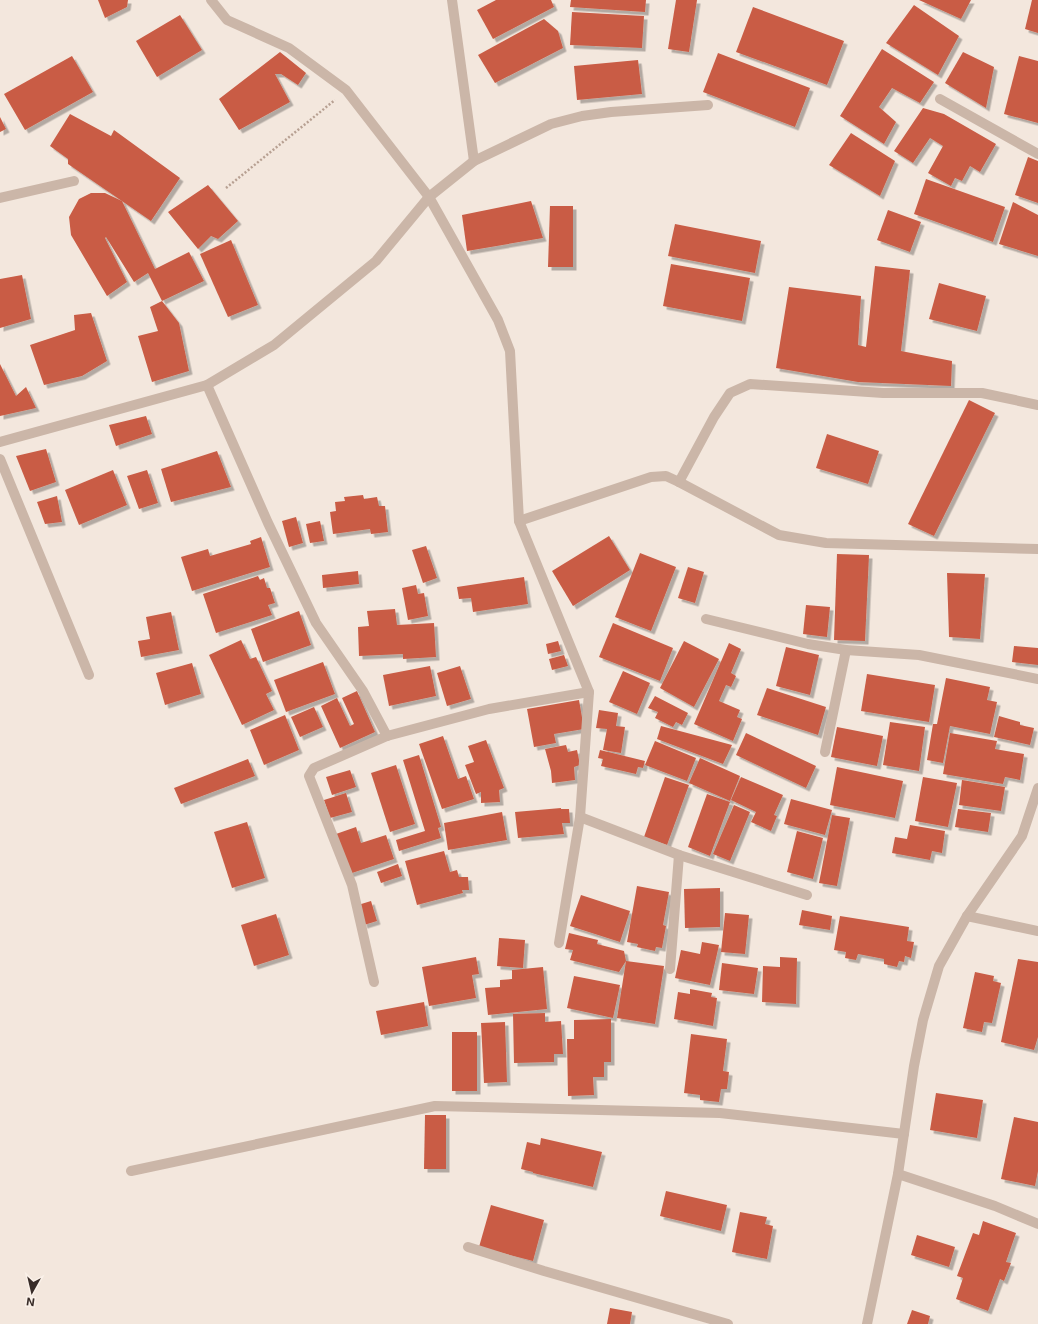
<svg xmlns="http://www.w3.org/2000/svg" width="1038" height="1324" font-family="Inter,sans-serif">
<defs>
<filter id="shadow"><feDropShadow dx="3.5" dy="3.5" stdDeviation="0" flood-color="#0004"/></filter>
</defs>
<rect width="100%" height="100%" fill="#f3e7dd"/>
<g fill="#c95c45" filter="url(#shadow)">
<polygon points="98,0 128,0 127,7 105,18"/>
<polygon points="496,0 551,0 554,7 493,39 477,10"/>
<polygon points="571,0 646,0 645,12 570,7"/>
<polygon points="676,0 697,0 689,52 668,49"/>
<polygon points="919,0 971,0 961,19"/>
<polygon points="1032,0 1038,0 1038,33 1025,29"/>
<polygon points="914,5 959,36 938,75 886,43"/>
<polygon points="753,7 844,41 827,85 736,52"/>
<polygon points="572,12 644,16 642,48 570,45"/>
<polygon points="180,15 202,50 157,77 136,41"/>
<polygon points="544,19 558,31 563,48 495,83 478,55"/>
<polygon points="882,49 934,82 920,103 892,88 879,107 896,122 884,144 840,116"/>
<polygon points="280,52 306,73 298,85 281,74 275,74 290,102 239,130 219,99"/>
<polygon points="963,52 994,67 986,108 945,83"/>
<polygon points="718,53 810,88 795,127 703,92"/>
<polygon points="72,56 93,92 25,130 4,94"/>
<polygon points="1019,56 1038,61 1038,123 1004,114"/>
<polygon points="638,60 642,94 577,100 574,66"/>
<polygon points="923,108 944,114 996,144 980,172 970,166 962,181 955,178 951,186 928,173 943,146 930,138 913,163 894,151"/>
<polygon points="70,114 111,136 114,130 180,178 151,221 68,164 68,159 50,146"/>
<polygon points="0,117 6,129 0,132"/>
<polygon points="851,133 895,161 880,196 829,165"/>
<polygon points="1028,157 1038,161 1038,203 1015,195"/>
<polygon points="926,179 1005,207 993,242 914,214"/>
<polygon points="208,185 238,221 218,239 211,236 198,249 168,212"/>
<polygon points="91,193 105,193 122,201 155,269 189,252 204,281 162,301 148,273 134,282 106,237 105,238 127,282 107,296 71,235 69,217 79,199"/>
<polygon points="531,201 543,238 467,251 462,215"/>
<polygon points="1013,202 1038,215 1038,256 999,244"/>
<polygon points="550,206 573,206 573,267 548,267"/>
<polygon points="888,210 921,222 910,252 877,240"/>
<polygon points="675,224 761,241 755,273 668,256"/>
<polygon points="231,240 258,305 228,317 200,254"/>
<polygon points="671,264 750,278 742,321 663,306"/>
<polygon points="875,266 910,270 901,351 952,361 951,386 858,382 776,368 789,287 861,296 858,345 866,347"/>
<polygon points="22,275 31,319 0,328 0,279"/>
<polygon points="939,283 986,296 977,331 929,319"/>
<polygon points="162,301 179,323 189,371 152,382 138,336 158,331 150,307"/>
<polygon points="91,313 107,361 82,376 44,385 30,345 75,330 74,315"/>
<polygon points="0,364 16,396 26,387 36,408 0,416"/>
<polygon points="969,400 995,413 934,536 908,524"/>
<polygon points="146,416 152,434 116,446 109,425"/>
<polygon points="827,434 879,451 868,484 816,468"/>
<polygon points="46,449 56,482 30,491 16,456"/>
<polygon points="217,451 231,487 171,502 161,469"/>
<polygon points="113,470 127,505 79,525 65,490"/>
<polygon points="147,470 158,503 139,509 127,476"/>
<polygon points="363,495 364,499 377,497 379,506 385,506 388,532 371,534 370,529 333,534 330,512 336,511 335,502 345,501 344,497"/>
<polygon points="57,496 62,522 45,524 37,502"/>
<polygon points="296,517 303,543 289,547 282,521"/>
<polygon points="320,521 324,541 310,543 306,524"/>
<polygon points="609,536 630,570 573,606 552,571"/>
<polygon points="261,537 270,567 192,591 181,557 208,549 210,556 251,544 250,541"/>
<polygon points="426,546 437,578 423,583 412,550"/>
<polygon points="640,553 676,567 651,631 615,617"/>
<polygon points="837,554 869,555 865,641 834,640"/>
<polygon points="688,567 704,572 695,603 678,598"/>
<polygon points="358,571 359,584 323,588 322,575"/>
<polygon points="947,573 985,574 980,639 949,637"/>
<polygon points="258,576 260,580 264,578 267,588 270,588 275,603 268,605 272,615 216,633 203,594"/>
<polygon points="524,577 528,604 473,612 471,598 459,599 457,587"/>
<polygon points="416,585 418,594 424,593 428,616 408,620 402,588"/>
<polygon points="806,605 830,607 827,637 803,634"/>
<polygon points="395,609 397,625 434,623 436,657 403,659 403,654 359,656 358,627 369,626 367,611"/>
<polygon points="299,611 311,645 263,662 251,629"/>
<polygon points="171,612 179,650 141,657 138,641 150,639 146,617"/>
<polygon points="613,623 673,648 660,681 599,657"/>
<polygon points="241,640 250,659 256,657 272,691 266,694 274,710 242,725 209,655"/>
<polygon points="558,641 561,651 548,654 546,644"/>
<polygon points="684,641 719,659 694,707 660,688"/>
<polygon points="729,643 741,649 731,673 736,676 731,687 726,685 719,701 740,710 737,717 742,719 733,741 694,724"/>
<polygon points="1014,646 1038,648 1038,665 1012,662"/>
<polygon points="786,647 819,655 810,695 776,686"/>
<polygon points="564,655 568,666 552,670 549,659"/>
<polygon points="323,662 335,694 286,712 274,680"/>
<polygon points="192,663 201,694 165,705 156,673"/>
<polygon points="430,666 436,696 389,706 383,675"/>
<polygon points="460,666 471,699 447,706 437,673"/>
<polygon points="623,671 650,683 637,714 609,702"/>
<polygon points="867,674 935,685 929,722 861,711"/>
<polygon points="946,678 990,687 987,700 997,702 990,734 950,726 943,763 927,760 933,724 937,724"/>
<polygon points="767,688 826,707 818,735 757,715"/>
<polygon points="357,691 375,732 340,748 321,706 337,698 350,726 354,724 342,698"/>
<polygon points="655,696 688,713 682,725 676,722 673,727 655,718 658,712 648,708"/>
<polygon points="579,700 584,729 554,734 556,743 534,747 527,709"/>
<polygon points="314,707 323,727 300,737 291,717"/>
<polygon points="599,710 618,713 616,726 625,727 621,753 603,750 607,729 596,728"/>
<polygon points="285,715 299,750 264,765 250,730"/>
<polygon points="999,716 1020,722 1020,725 1034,728 1030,745 994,737"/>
<polygon points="890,722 925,727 919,771 883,765"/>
<polygon points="661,726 732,745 723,764 657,739"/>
<polygon points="837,727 883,736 877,766 831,757"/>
<polygon points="746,733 816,766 806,788 736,755"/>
<polygon points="950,733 997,741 995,749 1024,754 1020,780 1005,777 1003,784 943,774"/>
<polygon points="443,736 458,779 466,776 474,799 442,809 419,744"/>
<polygon points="486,740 504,788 499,790 500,802 481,803 481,792 476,794 465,765 474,762 468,746"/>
<polygon points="655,741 696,758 687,781 645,765"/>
<polygon points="566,745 568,752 577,750 580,765 574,767 575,780 552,783 551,771 545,749"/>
<polygon points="600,750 645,761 643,768 638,767 636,774 601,766 603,759 598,758"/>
<polygon points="419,755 441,827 438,828 441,838 399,851 396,840 425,831 403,760"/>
<polygon points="700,758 740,776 730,801 689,783"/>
<polygon points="248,759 255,776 181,804 174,788"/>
<polygon points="396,765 415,824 390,832 371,773"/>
<polygon points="837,767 903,781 895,818 830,805"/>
<polygon points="350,770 356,787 332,795 326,777"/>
<polygon points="665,777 689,785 667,845 644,837"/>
<polygon points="741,777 783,795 774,815 777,816 771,831 751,822 756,812 731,800"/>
<polygon points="923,777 957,783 948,827 915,821"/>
<polygon points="962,780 1005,787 1001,811 959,805"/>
<polygon points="346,793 352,812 330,818 324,800"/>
<polygon points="707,794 730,802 710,856 688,847"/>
<polygon points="791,799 832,810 825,835 784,824"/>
<polygon points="734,805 750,812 730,861 713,854"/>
<polygon points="561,808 561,809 569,809 570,823 562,823 564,834 518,838 515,812"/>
<polygon points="958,809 991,813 988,832 955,827"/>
<polygon points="502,812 507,840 448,850 444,823"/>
<polygon points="832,815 850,818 837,886 819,883"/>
<polygon points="247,822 265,878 232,888 214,832"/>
<polygon points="910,825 945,831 942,853 932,851 930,860 892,853 895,837 907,839"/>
<polygon points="356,827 361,843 386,835 394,859 349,874 336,834"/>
<polygon points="797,831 823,838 813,879 787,872"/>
<polygon points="444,851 450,872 457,870 459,877 468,877 469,890 462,890 463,893 417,905 405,861"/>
<polygon points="398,864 402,876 381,883 377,872"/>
<polygon points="637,886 669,892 663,925 666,926 662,948 656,947 655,951 637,947 638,944 627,942"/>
<polygon points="720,888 720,927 685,928 684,889"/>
<polygon points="581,895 630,911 620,942 570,926"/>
<polygon points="371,901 377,921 364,925 358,905"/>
<polygon points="802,910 832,916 830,930 799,925"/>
<polygon points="725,913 749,915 745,954 721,952"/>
<polygon points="276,914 289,955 254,966 241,925"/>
<polygon points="840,916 909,927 907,941 914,942 911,958 905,956 904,962 899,961 897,967 884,964 884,959 858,954 856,960 845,958 846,952 834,950"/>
<polygon points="569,933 598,940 597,944 624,951 626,961 664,966 655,1024 617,1018 626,961 619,972 570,960 573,950 565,949"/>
<polygon points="499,938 525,940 523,968 497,966"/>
<polygon points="702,942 719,945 710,985 675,978 681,950 700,954"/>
<polygon points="476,957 479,974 472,975 476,998 429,1006 422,967"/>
<polygon points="780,957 797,958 796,1004 762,1002 763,966 780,967"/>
<polygon points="1018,959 1038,962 1038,1037 1034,1050 1001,1042"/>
<polygon points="722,963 758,968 754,994 719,990"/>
<polygon points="543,967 547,1009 488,1015 485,988 500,987 500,980 512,979 512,970"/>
<polygon points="975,972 994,976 993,981 1001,983 992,1023 984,1022 982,1032 963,1028"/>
<polygon points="574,976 620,985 613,1018 567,1008"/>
<polygon points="690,989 712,993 711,997 717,998 713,1026 674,1019 678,992 690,994"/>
<polygon points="424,1002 428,1026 381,1035 376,1011"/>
<polygon points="545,1013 545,1022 561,1021 563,1054 554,1054 554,1062 514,1063 513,1014"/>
<polygon points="611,1019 611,1062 604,1062 604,1077 593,1077 594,1095 568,1096 567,1039 574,1039 574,1020"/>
<polygon points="505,1022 507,1082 484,1083 481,1023"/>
<rect x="452" y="1032" width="25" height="59"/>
<polygon points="691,1034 727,1039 723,1071 729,1072 727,1089 721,1089 719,1102 700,1100 700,1095 684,1093"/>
<polygon points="936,1093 983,1100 977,1138 930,1130"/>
<polygon points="425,1115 446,1115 446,1169 424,1169"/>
<polygon points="1014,1117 1038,1122 1038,1171 1035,1186 1001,1179"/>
<polygon points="541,1138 602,1152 593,1187 533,1173 533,1172 521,1169 527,1142 540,1145"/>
<polygon points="666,1191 727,1205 721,1231 660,1216"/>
<polygon points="491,1205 544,1220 533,1261 479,1247"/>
<polygon points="740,1212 767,1217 765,1224 773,1226 767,1259 732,1252"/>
<polygon points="983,1221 1016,1233 1006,1262 1011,1263 1004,1281 1000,1279 988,1311 956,1299 963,1278 957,1276 973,1233 979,1235"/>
<polygon points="917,1235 955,1247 949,1267 911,1255"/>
<polygon points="610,1308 632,1312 630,1324 607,1324"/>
<polygon points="912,1310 930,1316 928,1324 907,1324"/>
</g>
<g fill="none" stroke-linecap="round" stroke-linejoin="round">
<polyline stroke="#b7a092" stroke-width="2.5" stroke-dasharray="2 2" stroke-linecap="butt" points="226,188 335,100"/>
<g stroke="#cbb6a8" stroke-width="10">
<polyline points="211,0 227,20 289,48 346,90 429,197 498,320 510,351 519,521 589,692 580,817 559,943"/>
<polyline points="452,0 474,161"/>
<polyline points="940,99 1038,154"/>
<polyline points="0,198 74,181"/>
<polyline points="207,385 268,523 316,623 363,691 387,736"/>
<polyline points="0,442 207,385 274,345 376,261 429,197 474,161 551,124 582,116 611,112 708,105"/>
<polyline points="0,459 89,675"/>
<polyline points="679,482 714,417 730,393 750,384 883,393 982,393 1038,405"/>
<polyline points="519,521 651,477 666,476 679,482 779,535 826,543 1038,549"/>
<polyline points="706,619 808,644 846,650 919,655 1038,679"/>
<polyline points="825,752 846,650"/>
<polyline points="580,817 679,855 807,895"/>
<polyline points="967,916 1038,931"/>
<polyline points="670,969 679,855"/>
<polyline points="374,982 352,885 309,776 314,768 387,736 489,709 589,692"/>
<polyline points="131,1171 435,1106 720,1113 904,1134"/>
<polyline points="898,1174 995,1206 1038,1224"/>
<polyline points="468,1247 544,1271 728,1324"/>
<polyline points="867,1324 898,1174 914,1066 923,1020 939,966 967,916 1022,836 1038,788"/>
</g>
</g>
<g transform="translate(32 1292) rotate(188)" stroke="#faf1e9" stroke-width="3" paint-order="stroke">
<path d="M0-3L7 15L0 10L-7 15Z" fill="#382c28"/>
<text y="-6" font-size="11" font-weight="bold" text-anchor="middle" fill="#382c28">N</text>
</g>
</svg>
